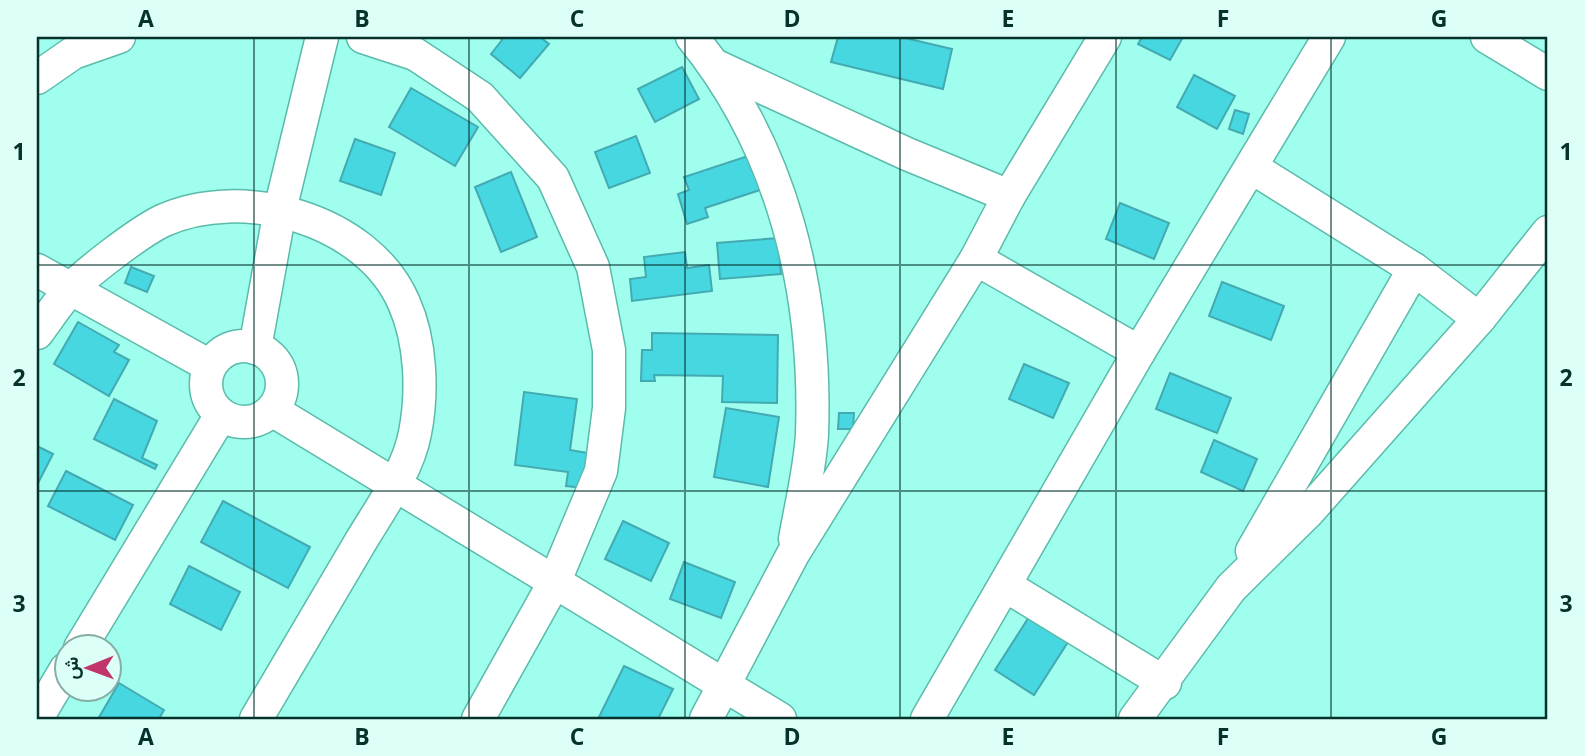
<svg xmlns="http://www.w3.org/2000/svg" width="1585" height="756" font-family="'Open Sans',Vazirmatn,sans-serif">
<rect width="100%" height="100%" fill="#9ffeed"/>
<g fill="#46d7e1" stroke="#44aab1" stroke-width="2">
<polygon points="540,37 549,44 520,78 491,54 502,40 500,37"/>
<polygon points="838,37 901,37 952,49 943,89 831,62"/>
<polygon points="1142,37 1183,37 1170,60 1138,44"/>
<polygon points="682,67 699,99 655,122 638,89"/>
<polygon points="1194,75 1235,96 1217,129 1177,107"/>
<polygon points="411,88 478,127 455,166 389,127"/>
<polygon points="1235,110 1249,114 1243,134 1229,129"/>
<polygon points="636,136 650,173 609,188 595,152"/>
<polygon points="355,139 395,153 381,195 340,181"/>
<polygon points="748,156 760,190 705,208 708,217 687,224 678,194 689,190 684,177"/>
<polygon points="511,172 537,237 501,252 475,187"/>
<polygon points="1120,203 1169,223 1154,259 1106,239"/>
<polygon points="778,238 781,274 720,279 717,243"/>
<polygon points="685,252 687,268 709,265 712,291 632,301 630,279 646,277 644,257"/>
<polygon points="131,267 154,276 147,292 125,283"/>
<polygon points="1222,282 1284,306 1271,340 1209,316"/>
<polygon points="78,322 119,345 114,352 129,360 109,396 54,364"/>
<polygon points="652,333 778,335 777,403 722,402 723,376 654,375 655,381 641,381 642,350 652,350"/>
<polygon points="1024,364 1069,383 1053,418 1009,399"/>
<polygon points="1170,373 1231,398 1217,433 1156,409"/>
<polygon points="524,392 577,399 570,450 588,453 584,488 566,486 568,472 515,465"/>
<polygon points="114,399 157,421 142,458 157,465 155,469 94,439"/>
<polygon points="726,408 779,417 768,487 714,477"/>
<polygon points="839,413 854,413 853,429 838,429"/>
<polygon points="1214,440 1257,459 1243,491 1201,472"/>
<polygon points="37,446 53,454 37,485"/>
<polygon points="66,471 133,505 115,540 48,506"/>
<polygon points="223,501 310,547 288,588 201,542"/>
<polygon points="623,521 669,543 651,581 605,559"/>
<polygon points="684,562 735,582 721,618 670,599"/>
<polygon points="189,566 240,592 221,630 170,604"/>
<polygon points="1029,617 1068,642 1034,695 995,670"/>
<polygon points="624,666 673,689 658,719 598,719"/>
<polygon points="119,683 164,710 159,719 98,719"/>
</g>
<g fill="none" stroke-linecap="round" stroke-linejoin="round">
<defs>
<g id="minor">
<polyline points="363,37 415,54 480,97 553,178 593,267 609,350 609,408 601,471 554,583 478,719"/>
<path d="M692 37C783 149 817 291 812 434 810 469 801 505 795 539"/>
<polyline points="1487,37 1548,74"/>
<polyline points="716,66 907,154 1009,196"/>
<polyline points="37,78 73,53 119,37"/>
<polyline points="1251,167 1414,269"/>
<polyline points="976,259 1139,352"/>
<polyline points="37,270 210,366"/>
<path d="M37 333C47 320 57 304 69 291 87 272 138 233 162 221 242 184 368 219 404 303 421 341 423 392 415 433 408 471 380 509 361 541 326 601 291 660 256 719"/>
<circle cx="244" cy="384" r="38"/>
<polyline points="255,348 280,210 322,37"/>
<polyline points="272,410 780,719"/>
<polyline points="1252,551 1414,269 1479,319"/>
<polyline points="1006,586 1165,683"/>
<polyline points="80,648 221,415"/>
<polyline points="37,718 66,669"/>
<polyline points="706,719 793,554 976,259 1009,196 1105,37"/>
<polyline points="927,719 1139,352 1329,37"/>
<polyline points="1135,719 1231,588 1309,511 1479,319 1548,232"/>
</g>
</defs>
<use href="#minor" stroke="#5bbbab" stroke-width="35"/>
<use href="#minor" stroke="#fff" stroke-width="32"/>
</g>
<path fill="none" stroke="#06322c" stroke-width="2" stroke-opacity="0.55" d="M254 37V719M469 37V719M685 37V719M900 37V719M1116 37V719M1331 37V719M37 265H1548M37 491H1548"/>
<rect width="1585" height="756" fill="none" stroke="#dcfff8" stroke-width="77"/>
<g transform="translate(88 668) rotate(269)"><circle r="33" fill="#dcfff8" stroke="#86ada6" stroke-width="2"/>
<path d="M0-5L12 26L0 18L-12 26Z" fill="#c0356b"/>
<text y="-10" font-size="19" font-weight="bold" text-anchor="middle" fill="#06322c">ش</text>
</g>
<rect x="38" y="38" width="1508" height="680" fill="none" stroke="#06322c" stroke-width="2.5"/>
<g font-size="23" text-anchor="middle" font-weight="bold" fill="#06322c">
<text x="146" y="27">A</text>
<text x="362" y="27">B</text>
<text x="577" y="27">C</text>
<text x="792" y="27">D</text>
<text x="1008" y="27">E</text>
<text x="1223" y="27">F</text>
<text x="1439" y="27">G</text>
<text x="19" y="160">1</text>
<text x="1566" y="160">1</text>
<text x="19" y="386">2</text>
<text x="1566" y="386">2</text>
<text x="19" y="612">3</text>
<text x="1566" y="612">3</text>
<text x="146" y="745">A</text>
<text x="362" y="745">B</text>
<text x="577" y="745">C</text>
<text x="792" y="745">D</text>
<text x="1008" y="745">E</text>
<text x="1223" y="745">F</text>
<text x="1439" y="745">G</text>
</g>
</svg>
